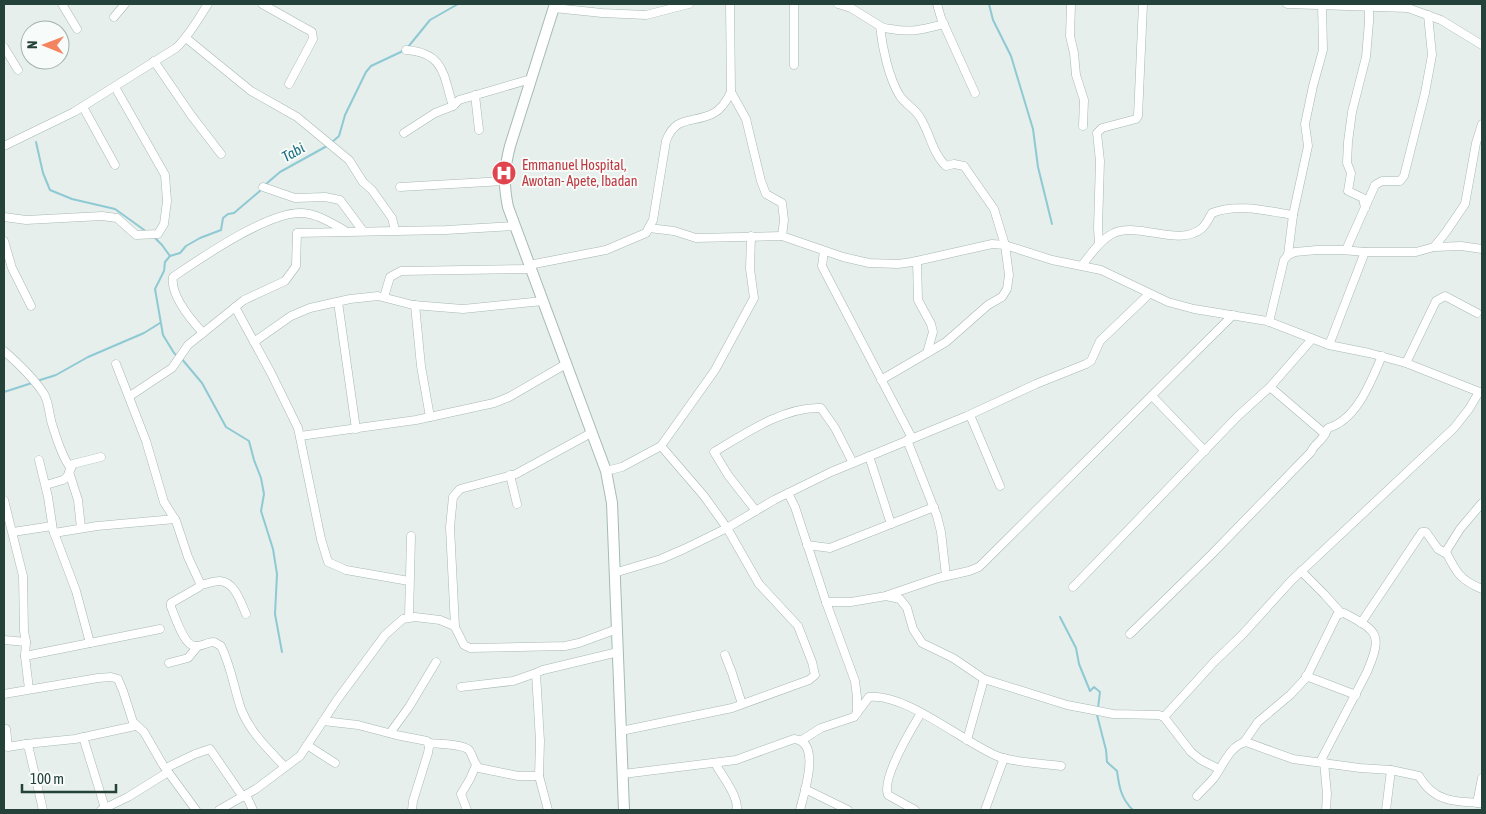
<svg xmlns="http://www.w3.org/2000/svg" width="1486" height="814" font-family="'Asap Condensed',sans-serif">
<rect width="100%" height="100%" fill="#e6efeb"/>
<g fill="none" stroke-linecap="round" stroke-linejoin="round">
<g stroke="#8ec9d4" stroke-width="2">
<polyline points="989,4 993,20 1011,56 1033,129 1038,167 1052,224"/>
<polyline points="408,47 430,20 458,4"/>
<polyline points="36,142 43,173 50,190 72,199 115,209 147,232"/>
<polyline points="331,143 339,136 345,115 366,72 371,66 405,50"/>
<polyline points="266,184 280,172 327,146"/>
<polyline points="153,236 162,245 170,256"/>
<polyline points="177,356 174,353 163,335 155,289 164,271 165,262 170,256 180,253 186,246 200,238 221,230 223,218 228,214 234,213 261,190"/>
<polyline points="181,358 202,383 226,427 249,441 254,460 261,478 264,494 261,511 273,549 277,574 275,614 282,652"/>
<polyline points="37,381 56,375 88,357 144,333 160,323"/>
<polyline points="4,392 32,383"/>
<polyline points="1060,617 1076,648 1079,664 1090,691 1094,687 1100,692 1098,708"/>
<path d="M1097 715 1106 750 1107 762 1117 771C1119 786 1121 799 1133 810"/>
</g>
<defs>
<g id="minor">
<polyline points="62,4 77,29"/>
<polyline points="262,4 312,32 313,39 289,84"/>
<path d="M838 4 851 8 880 26C882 47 889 79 900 96 906 105 916 109 921 119 930 134 933 154 946 166L954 164 964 166 994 209 1005 245 1009 275 1007 289 1002 297 988 305 946 342 881 380"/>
<polyline points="937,4 941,18 975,93"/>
<polyline points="1071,4 1070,36 1074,53 1076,75 1084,100 1083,126"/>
<polyline points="1287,4 1408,8 1441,20 1482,45"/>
<polyline points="554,8 602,13 646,15 689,4"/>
<polyline points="114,17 125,4"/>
<path d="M880 26C884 29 886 28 891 29 912 33 924 29 944 24"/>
<polyline points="186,38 251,91 297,117 349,160 363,182 372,190 392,218 395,230"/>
<polyline points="4,47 18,70"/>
<path d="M406 50C445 53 443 75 453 106"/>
<polyline points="154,61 191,115 221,154"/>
<polyline points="794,65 794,4"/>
<polyline points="731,92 746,119 761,181 766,194 782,203 784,220 782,236"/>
<polyline points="475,95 479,130"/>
<polyline points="83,107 115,165"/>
<polyline points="404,133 435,113 453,106 459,100 531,79"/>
<path d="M4 146 74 112 176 48C189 36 198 19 208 4"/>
<polyline points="263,187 295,198 325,197 340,200 363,231"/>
<polyline points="400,187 504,181"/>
<polyline points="1365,208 1363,198 1348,191 1351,173 1347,163 1348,142 1352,112 1366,57 1369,22 1369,6"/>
<polyline points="4,217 26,220 102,216 117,218 136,235 158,234 164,224 167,201 165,175 115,87"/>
<polyline points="649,228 674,231 696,238 782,236 843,257 869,263 898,264 912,262 992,244 1005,245 1052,260 1101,270 1168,302 1194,309 1267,321 1329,345 1369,353 1406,363 1482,393"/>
<polyline points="4,241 12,268 31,306"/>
<polyline points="1099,244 1098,228 1100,161 1097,133 1102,128 1136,119 1138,116 1143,4"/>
<polyline points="1434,247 1446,232 1465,204 1476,143 1482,124"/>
<polyline points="1346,250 1375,185 1382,181 1400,181 1404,176 1425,93 1432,55 1428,15"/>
<polyline points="824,251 822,266 826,274 912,438"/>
<polyline points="1288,255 1293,215 1308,146 1305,124 1313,86 1323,50 1322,4"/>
<polyline points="917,261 918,300 931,324 933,332 927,353"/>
<path d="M529 265 606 250 646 233 653 220 666 141C676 114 694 124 714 113 722 109 727 100 731 92L730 4"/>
<path d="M1082 265C1091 254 1101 239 1114 233 1140 222 1178 247 1201 229 1206 225 1209 218 1212 213 1236 203 1268 211 1293 215"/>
<polyline points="384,297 390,277 401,271 531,269"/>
<polyline points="338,302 356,429"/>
<polyline points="415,305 421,366 430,417"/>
<polyline points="235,307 271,373 298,428 321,539 328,562 346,570 409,581"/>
<polyline points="1269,322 1284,260 1288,255 1295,252 1317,250 1342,250 1365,252 1416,252 1434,247 1461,246 1482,249"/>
<path d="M203 333C192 321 170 295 173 277 201 258 269 211 302 213 318 214 331 223 344 230"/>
<polyline points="254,342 291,316 310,308 350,299 378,296 413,305 463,309 543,301"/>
<polyline points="1329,345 1365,252"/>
<path d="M4 351C19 364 33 377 44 394 49 402 49 415 52 424 56 437 62 457 70 467"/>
<polyline points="1406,363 1436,301 1445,296 1477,313"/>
<path d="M116 364 146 441 164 502 176 521 188 557 200 583 199 587 171 603V607C175 616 184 646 195 646 201 647 207 642 214 642L221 646C231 666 234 688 241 709 250 732 268 749 285 767"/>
<polyline points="130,396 172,368 188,345 244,300 285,281 296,266 297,233 446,230 515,226"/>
<polyline points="1152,396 1205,451"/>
<polyline points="970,415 1000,486"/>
<path d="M1325 434 1328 428C1357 420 1371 381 1382 356"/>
<polyline points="300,436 416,420 494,403 509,397 566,364"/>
<polyline points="907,440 937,516 941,532 946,576"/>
<polyline points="869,456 891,524"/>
<polyline points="39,460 48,497 53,530 76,591 90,643"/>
<polyline points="606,471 622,467 661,446 715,370 754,298 750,269 751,236"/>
<polyline points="69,472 78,500 81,528"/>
<polyline points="510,475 517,504"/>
<polyline points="46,485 63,480 67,477 73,464 101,457"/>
<polyline points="788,493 795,507 826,602 855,681 857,697 857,713"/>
<polyline points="4,500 23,576 24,631 26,642 25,656 29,689"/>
<path d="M756 511 728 475 714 452C744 434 785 406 821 408L835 428 853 463"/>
<polyline points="13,532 52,526"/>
<polyline points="54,533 97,526 175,519"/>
<polyline points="807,545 830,548 934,507"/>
<path d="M1446 552C1456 572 1460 580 1482 589"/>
<polyline points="1301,571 1324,594 1341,613"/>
<polyline points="614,573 661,559 684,549 727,528 774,500 831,472 967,416 1036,384 1086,364 1091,361 1100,341 1149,294"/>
<path d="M200 585C206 584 214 581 220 581 235 582 241 603 246 614"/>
<polyline points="1073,587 1238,416 1270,387 1312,339"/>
<polyline points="888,595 938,578 969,571 979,567 1233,315"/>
<polyline points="826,602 851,602 886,596 900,599 907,608 913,629 922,643 953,658 984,679 1067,705 1088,709 1113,714 1159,715 1164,717 1191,752 1201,760 1219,769"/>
<polyline points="409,617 411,536"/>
<polyline points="1361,623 1422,532 1426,532 1438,549 1445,553 1460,529 1482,503"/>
<polyline points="455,627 450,527 453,497 460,489 516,474 591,433"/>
<path d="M1130 634 1212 554 1311 452C1314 444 1321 442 1325 434L1270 387"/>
<polyline points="4,640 26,642"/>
<polyline points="725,655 732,673 742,704"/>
<polyline points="25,656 160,629"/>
<polyline points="169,663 188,658 198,646"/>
<polyline points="1306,676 1356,695"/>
<polyline points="461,687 513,681 536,673"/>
<polyline points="4,694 98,678 111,677 118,679 123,691 133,722 144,732 163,765 196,810"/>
<polyline points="1164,717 1214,662 1242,635 1291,581 1454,428 1469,409 1479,392"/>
<polyline points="323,721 358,725 396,735 427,741 429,747 428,753 413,801 412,810"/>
<polyline points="4,729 6,729 8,747 26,744 29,749 43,810"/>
<polyline points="621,731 732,708 809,680 815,675 812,662 798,626 759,584 727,528 704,496 661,446"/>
<polyline points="390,733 409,707 436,662"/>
<polyline points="83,737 105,808"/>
<path d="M802 740 821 728 854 717 869 697C904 692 963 742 997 756 1014 763 1042 763 1061 766"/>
<polyline points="967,740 984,679"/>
<path d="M1244 742 1258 722 1290 695 1306 678 1337 615 1344 613C1378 631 1383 634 1367 672L1320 762"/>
<path d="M429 743C438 744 462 744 469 750 473 755 473 763 479 768L518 776H539"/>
<polyline points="26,744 75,739 135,726"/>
<polyline points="307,745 335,763"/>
<polyline points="1324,762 1327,794 1326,810"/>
<path d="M715 763C722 776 738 795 737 810"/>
<polyline points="166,768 195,754 210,749 243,797"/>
<path d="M623 774 736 760 794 739C822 741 804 793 800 810"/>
<polyline points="805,789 848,810"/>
<polyline points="246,795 253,810"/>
<path d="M1197 796C1202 790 1209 784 1214 778 1223 766 1230 745 1246 742L1293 759 1360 768 1391 770 1419 776C1434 802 1455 802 1482 803"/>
<polyline points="1477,803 1482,778"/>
<polyline points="101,810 128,797 168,772"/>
<polyline points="219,810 256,789 300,756 337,700 385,635 403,619 415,617 440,620 452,625 455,627 464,645 470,648 565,646 579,643 617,629"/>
<polyline points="467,810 461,794 470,779 476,765"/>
<polyline points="548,810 539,776 540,741 536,673 543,670 618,652"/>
<path d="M915 810 888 795C881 779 912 728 921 713"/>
<polyline points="985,810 1004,758"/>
<polyline points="1386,810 1391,770"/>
</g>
<path id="secondary" d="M555 4 510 146C504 170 503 182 508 207L606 471 612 503 624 810"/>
</defs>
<use href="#minor" stroke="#a8b8b2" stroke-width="9"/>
<use href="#secondary" stroke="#a4bbb3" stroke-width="12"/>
<use href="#minor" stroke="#fff" stroke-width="8"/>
<use href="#secondary" stroke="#fff" stroke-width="10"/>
</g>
<defs>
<symbol id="hospital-disc" viewBox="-11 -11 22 22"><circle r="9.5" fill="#e0444e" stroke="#f7fbf9"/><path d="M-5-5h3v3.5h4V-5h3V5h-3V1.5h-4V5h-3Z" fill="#fff"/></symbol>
</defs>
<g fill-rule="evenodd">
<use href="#hospital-disc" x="490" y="159" width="28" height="28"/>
</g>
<g text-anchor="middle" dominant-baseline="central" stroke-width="4" stroke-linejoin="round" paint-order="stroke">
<g font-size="14" fill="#be3a42" stroke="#f7fbf9" text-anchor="start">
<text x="522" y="165">Emmanuel Hospital,<tspan x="522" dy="16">Awotan- Apete, Ibadan</tspan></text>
</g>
<g font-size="15" font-style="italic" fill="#1c6f80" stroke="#f7fbf9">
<text transform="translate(293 152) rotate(-29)">Tabi</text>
</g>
</g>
<rect width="1486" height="814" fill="none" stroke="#24423a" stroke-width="10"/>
<g transform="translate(45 45) rotate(271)"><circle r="24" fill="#f7fbf9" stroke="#a3b1ad"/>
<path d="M0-4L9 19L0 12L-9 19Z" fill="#f4845f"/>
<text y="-8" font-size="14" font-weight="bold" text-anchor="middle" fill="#24423a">N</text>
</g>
<path d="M22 784v8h94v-8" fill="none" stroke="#24423a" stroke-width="2.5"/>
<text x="30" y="784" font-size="15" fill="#24423a" stroke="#f7fbf9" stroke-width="4" paint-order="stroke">100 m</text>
</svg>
